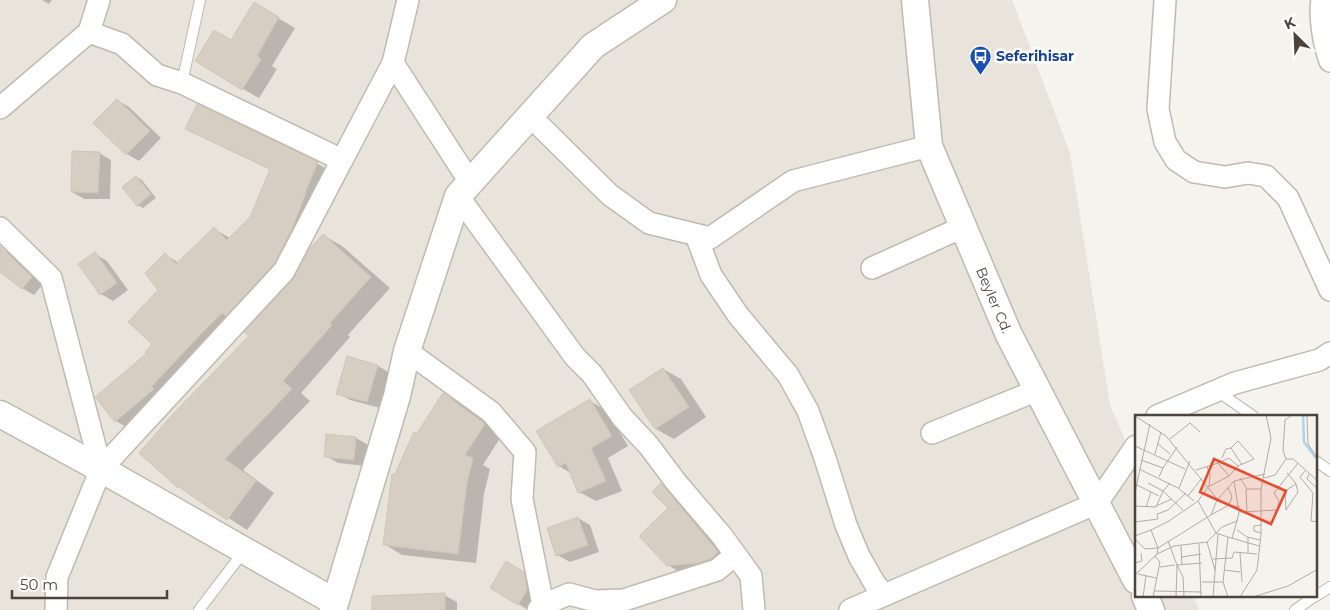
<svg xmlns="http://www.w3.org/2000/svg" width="1330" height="610" font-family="Montserrat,sans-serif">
<rect width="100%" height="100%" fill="#f5f3ed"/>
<polygon fill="#e9e4db" points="0,0 1012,0 1070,153 1110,405 1136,465 1136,596 1193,596 1199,610 0,610"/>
<g fill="#0003">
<polygon points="42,0 52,0 49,4"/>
<polygon points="254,4 295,28 272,66 277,69 259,98 243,89 232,41"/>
<polygon points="117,100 129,107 161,138 139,161 127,154"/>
<polygon points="198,106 318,164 334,173 308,239 133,431 116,421 154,344 166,255 179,263 214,229 230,238 251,218 271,170 204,138 187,129"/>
<polygon points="99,153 111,160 110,199 84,199 72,192"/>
<polygon points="136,177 142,180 156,198 143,208 137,205"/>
<polygon points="323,235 342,246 390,288 348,335 350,337 301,393 310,401 243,470 274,493 247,530 196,497 250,336 294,280"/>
<polygon points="2,249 14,256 43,284 34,295 22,288 0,270 0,252"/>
<polygon points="95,254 107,261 128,290 113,301 101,294"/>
<polygon points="378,366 390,373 380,408 350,400 338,393"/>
<polygon points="663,369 681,379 706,417 674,439 656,429"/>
<polygon points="443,394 461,404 502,435 483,465 490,469 484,494 476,563 402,555 384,544 395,476 417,434"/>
<polygon points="590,401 607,411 628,446 608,458 622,491 596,501 579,492 572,474 559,466"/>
<polygon points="356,438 368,445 366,466 338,463 326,456"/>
<polygon points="662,485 679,495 736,563 686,576 668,565 670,508"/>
<polygon points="578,518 590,525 599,552 570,562 557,555"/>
<polygon points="519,570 536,580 539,598 528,610 491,587"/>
<polygon points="444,595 457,602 457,610 394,610"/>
</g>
<g fill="#d6cec3" stroke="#d1c6b6">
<polygon points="254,2 279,17 257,56 261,59 242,90 195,61 214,30 231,40"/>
<polygon points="117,99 150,131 126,155 93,123"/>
<polygon points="197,104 318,162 305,193 306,193 292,229 274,264 226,316 222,313 203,332 152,386 154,389 115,422 95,397 147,353 145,352 152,344 128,322 158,290 145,273 165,253 176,264 214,227 227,240 250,217 270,169 185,129"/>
<polygon points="72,151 100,152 98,193 71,192"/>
<polygon points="136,176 151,194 137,206 122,187"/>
<polygon points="323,234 371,277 330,323 332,325 283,381 292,389 225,459 256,481 227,520 179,487 178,488 139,453 172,415 249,336 244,332 293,279 310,248"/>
<polygon points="0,246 32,277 22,289 0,272"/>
<polygon points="95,252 117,283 100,295 78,264"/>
<polygon points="347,356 378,365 367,402 336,394"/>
<polygon points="663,368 689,407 655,429 629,390"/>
<polygon points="443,393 485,424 465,455 473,458 467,483 458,554 383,545 392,474 395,474 414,432 417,433"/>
<polygon points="590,399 612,436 591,448 606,481 578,493 566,463 558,467 536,431"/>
<polygon points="326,434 356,437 354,460 324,457"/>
<polygon points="661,483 718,552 711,559 697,563 667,566 639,536 668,508 652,492"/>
<polygon points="578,517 588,545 556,556 547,528"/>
<polygon points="506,561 524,572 527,590 518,605 490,588"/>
<polygon points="445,593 445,610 372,610 372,596"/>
</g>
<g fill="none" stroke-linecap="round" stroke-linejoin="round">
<defs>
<g id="service">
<polyline points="182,83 200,0"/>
<polyline points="1217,391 1253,416"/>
<polyline points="1316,461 1330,471"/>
<polyline points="1316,596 1330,587"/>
<polyline points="199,610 244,551"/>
<polyline points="1295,610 1315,596"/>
</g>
<g id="minor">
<polyline points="1165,0 1158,109 1165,142 1176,160 1194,172 1225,177 1248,173 1266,176 1288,198 1330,290"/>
<path d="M1322 0C1319 16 1324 46 1330 61"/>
<polyline points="89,32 99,0"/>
<polyline points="393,63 470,182"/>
<polyline points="0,108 89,32 122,44 157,75 182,83 342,160 284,271 101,469 57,577 56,610"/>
<polyline points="530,116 610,195 649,223 710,238 793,181 929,146"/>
<polyline points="342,160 393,63 408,0"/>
<polyline points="458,196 575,357 592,374 622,417 649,446 676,482 722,536 751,576 754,610"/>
<polyline points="0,228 51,278 101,469"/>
<polyline points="696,235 711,275 738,315 788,375 808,411 825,458 846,525 859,556 875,584 885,595"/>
<polyline points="872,268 963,227"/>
<polyline points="407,351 491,412 525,452 522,499 543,605"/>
<polyline points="1157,416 1235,383 1319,360 1330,353"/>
<polyline points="932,433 1038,390"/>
<polyline points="538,610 543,605 569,594 595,601 624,600 717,570 735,555"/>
<polyline points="850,610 1097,503 1136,446"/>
</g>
<g id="tertiary">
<polyline points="915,0 929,146 1009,335 1136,580"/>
<polyline points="0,414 101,469 335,602"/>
<polyline points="1145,596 1151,610"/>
<polyline points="333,610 397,396 407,351 458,196 593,46 663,0"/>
</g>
</defs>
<use href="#service" stroke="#c0bab0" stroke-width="12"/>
<use href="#minor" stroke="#c0bab0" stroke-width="24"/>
<use href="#tertiary" stroke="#c0bab0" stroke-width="29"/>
<use href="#service" stroke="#fff" stroke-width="10"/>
<use href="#minor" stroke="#fff" stroke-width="21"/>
<use href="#tertiary" stroke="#fff" stroke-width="26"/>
</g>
<defs>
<symbol id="bus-pin" viewBox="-11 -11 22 30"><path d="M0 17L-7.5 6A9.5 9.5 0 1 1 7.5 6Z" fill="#1a4fb4" stroke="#fff"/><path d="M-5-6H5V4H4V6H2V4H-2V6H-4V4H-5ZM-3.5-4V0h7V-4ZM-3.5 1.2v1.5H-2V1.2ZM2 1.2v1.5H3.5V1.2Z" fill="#fff"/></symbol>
</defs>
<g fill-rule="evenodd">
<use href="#bus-pin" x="968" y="44" width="25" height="34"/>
</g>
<g text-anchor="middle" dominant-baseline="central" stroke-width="5" stroke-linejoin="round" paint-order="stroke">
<g font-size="14" font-weight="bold" fill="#164399" stroke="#fff" text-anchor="start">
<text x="996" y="56">Seferihisar</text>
</g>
<g font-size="14" fill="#4a443a" stroke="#fff">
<text transform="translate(994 300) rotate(67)">Beyler Cd.</text>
</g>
</g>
<g transform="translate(1135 415)">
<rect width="182" height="182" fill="#f5f3ed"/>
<path fill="none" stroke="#afd3ec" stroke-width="2.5" d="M168 0 169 27 181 43"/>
<path fill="none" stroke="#b1ada5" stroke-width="1" d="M172 0 173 29 183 44M0 1 31 21 83 85M35 24 55 8 65 17M22 28 35 39M0 31 50 54M20 39 26 17M87 43 91 34 96 33 107 50M151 44 148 35 150 5 157 0M151 44H158L183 66M6 45 28 53 24 62M83 48 94 43 103 51M72 52 75 60 74 71M28 53 42 32M4 54 43 73 59 86M170 56 165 62 178 78 176 106 183 107M152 58 159 66 161 69 163 77 151 95 150 76 161 69M174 59 172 64 183 74M94 61 103 51 119 44 103 26 96 33M105 63 112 74H126M129 63 140 60 151 44M99 66 104 97M35 68 28 76 48 95M2 70 24 81M44 73 55 46M93 73 97 81 94 90M111 74 112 97M0 77 15 9M53 81 67 63M63 86 81 118 93 122 88 167M0 91 21 92 28 76 13 68M21 91 37 84M11 92 16 77M76 100 94 90 105 92M0 107 23 104 22 99 33 95 51 78M16 115 34 106 63 86 73 72 94 61 83 48 61 55M102 115 112 122 125 125M126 118 119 116V111L127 110M0 121 16 115 23 133 10 134 0 124M93 122 124 131M97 123 102 106M33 126 42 150 41 182M72 127 80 155M64 129 66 182M46 131 47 150M105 138 107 167M113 138V122M22 139 39 131 72 127 87 112 102 106 104 97 143 95 144 86 139 78 163 48M47 142 66 139M78 144 97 143 99 137 122 139M0 148 7 146 6 138M25 152 40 150M89 155 105 157M3 159 21 163M0 160 22 139 23 133 76 100 82 85 99 66 130 59M67 167H88L93 182M19 176 67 177M8 182 11 161M18 182 25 147 20 141M49 182 48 162 42 150 67 148M78 182 83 119M105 182 122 155 126 120V74L136 23 131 0M118 182 153 171 183 154"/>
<path fill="#eb4a2e" fill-opacity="0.15" stroke="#eb4a2e" stroke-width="2.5" d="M79 44 151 76 136 109 65 77Z"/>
<rect width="182" height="182" fill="none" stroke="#4a443a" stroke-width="2.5"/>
</g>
<g transform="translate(1295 35) rotate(336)" stroke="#ffffff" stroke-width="4" paint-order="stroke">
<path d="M0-4L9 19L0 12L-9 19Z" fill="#4a443a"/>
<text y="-8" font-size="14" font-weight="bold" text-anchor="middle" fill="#4a443a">K</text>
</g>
<path d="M12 590v8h155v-8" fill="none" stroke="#4a443a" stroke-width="2.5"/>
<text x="20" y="590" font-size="15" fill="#4a443a" stroke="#ffffff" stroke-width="4" paint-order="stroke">50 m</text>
</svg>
